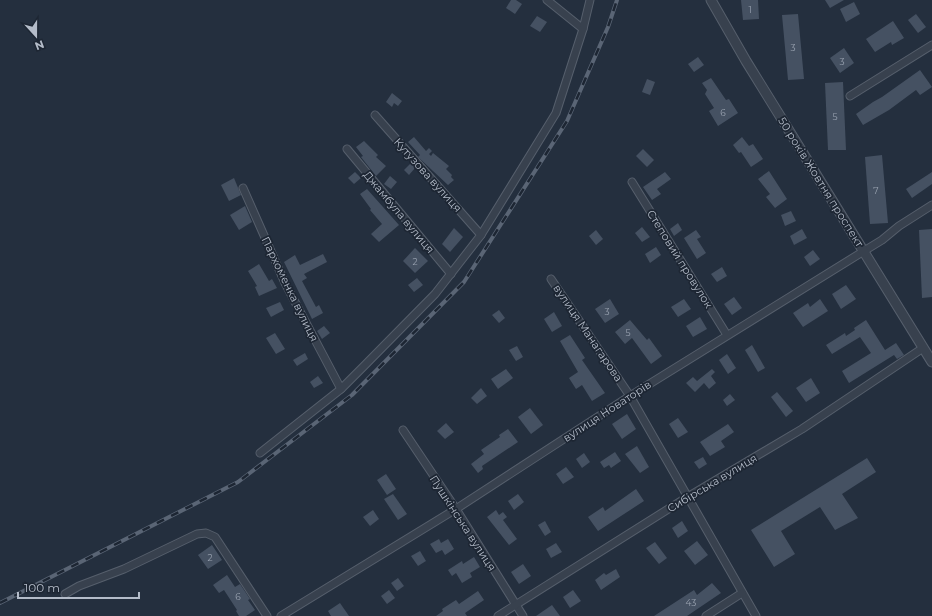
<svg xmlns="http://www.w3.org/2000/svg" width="932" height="616" font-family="Montserrat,sans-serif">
<rect width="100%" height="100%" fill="#242f3e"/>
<g fill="#455162">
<polygon points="511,0 516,0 522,4 515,14 506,8"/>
<polygon points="741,0 758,0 759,19 743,20"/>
<polygon points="825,0 844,0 830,8"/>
<polygon points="854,2 860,14 846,22 840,9"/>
<polygon points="798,14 804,79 788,80 782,15"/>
<polygon points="916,14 926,27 918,33 908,20"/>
<polygon points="537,16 547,22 540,32 530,26"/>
<polygon points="893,21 904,38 892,45 891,42 875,52 866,39"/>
<polygon points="844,48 854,63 840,73 830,58"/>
<polygon points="698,57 704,65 694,72 688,64"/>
<polygon points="920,70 932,87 920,95 916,90 889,110 863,125 856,114 873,102 882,97"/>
<polygon points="711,78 726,100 729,99 738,113 718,126 709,111 714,108 705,94 707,90 702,83"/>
<polygon points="647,79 655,82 650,95 642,92"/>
<polygon points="843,82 846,150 828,150 825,83"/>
<polygon points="392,93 402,101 398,106 394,103 392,107 386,102"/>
<polygon points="414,137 426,151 429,148 432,151 429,154 431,156 433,153 449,166 446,169 452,175 451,177 454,180 448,185 418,157 420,155 408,142"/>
<polygon points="742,137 749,146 753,144 763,159 751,167 741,152 739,153 733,145"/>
<polygon points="364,141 378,155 376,157 386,166 376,176 361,157 363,156 356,147"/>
<polygon points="643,149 654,160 647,167 636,156"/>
<polygon points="882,155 888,223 870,224 865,157"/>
<polygon points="411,163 415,168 409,175 404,170"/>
<polygon points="769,171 787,199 775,208 766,197 770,194 758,179"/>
<polygon points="355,172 361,178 354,184 348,178"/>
<polygon points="665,172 671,179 657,189 661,194 652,200 643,187"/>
<polygon points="932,172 932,184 912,198 906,189"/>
<polygon points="390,176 397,182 391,189 384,184"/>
<polygon points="234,178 241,195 229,201 221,185"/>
<polygon points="367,189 399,225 379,242 371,234 382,224 370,210 371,209 360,194"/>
<polygon points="245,206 252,222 239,230 230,215"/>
<polygon points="791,211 796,221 785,226 781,215"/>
<polygon points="678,223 682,230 674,236 670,229"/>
<polygon points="642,227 650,237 642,242 635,233"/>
<polygon points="454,228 463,237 450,252 442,244"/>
<polygon points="802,229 807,238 794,245 790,236"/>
<polygon points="932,229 932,297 922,298 919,230"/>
<polygon points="596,230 603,239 596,245 589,236"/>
<polygon points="696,230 701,237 697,239 706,253 697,259 684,238"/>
<polygon points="656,247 661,255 650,263 645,254"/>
<polygon points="415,248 428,261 415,273 403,261"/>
<polygon points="813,250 820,259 810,266 804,257"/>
<polygon points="323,254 327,262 304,274 307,278 302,281 316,307 319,305 323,313 312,319 284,262 295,255 300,265"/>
<polygon points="259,264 269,281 272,279 277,288 259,296 255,287 257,286 248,271"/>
<polygon points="722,267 727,276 717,282 711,274"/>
<polygon points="417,278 423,285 414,292 408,285"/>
<polygon points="846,285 856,299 841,309 832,294"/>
<polygon points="734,297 742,308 732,315 724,304"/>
<polygon points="610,299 619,314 605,323 595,309"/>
<polygon points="684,299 691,309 678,317 671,307"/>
<polygon points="820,299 828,311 803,327 793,313 808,303 810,307"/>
<polygon points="280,302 284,310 271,317 266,308"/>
<polygon points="499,310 505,318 499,323 492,315"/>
<polygon points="554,312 562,326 552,332 544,319"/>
<polygon points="700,317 707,329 693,337 686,326"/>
<polygon points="630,320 647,340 649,338 662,356 651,364 632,338 625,344 615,332"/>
<polygon points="866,320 885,350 896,343 904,355 897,359 894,355 849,383 842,371 871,353 860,337 832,354 826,345 845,333 846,336 855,330 854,328"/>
<polygon points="324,326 330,333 322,339 317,331"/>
<polygon points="275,333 285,349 276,354 266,338"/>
<polygon points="570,335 585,358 582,360 605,393 592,401 582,385 576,389 569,378 578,372 560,341"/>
<polygon points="752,345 765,368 758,372 745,350"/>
<polygon points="517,346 523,357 516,361 509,350"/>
<polygon points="305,353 308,359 297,366 293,360"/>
<polygon points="727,354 736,368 728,374 719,360"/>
<polygon points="506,369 513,378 498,389 491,379"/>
<polygon points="712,369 715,372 711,376 716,383 709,389 704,383 695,392 686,383 693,377 697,381"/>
<polygon points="318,376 323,383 314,388 310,382"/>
<polygon points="811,378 820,393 806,402 796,388"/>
<polygon points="481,388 487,396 477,404 471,398"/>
<polygon points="777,392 793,411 786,417 771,397"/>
<polygon points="730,394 735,400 727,406 723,400"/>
<polygon points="530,408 543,425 531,434 518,417"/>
<polygon points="627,414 636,429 622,439 612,424"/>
<polygon points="678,418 688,432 678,438 669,424"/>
<polygon points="446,423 454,432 445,439 437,431"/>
<polygon points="728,424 734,432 721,441 725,447 710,456 700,442"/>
<polygon points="508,429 518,442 482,466 483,469 478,473 471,464 484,454 481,450 500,437 499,435"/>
<polygon points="637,446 649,467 640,473 625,454"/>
<polygon points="615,452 621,461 611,468 609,465 604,468 600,462"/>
<polygon points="584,453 590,462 582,468 576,459"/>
<polygon points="703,457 707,464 699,469 694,462"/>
<polygon points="867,458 876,472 842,494 858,518 835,530 820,507 781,531 795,554 774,567 751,530"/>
<polygon points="566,467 574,477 563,484 556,474"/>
<polygon points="386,474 396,489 387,495 377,480"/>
<polygon points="636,489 644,501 598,531 588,517 603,507 605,511"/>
<polygon points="393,494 407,514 398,520 384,499"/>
<polygon points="518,494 524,502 514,510 508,501"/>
<polygon points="373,510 379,519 370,526 363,517"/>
<polygon points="496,510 499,515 503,512 507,517 503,520 517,539 509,545 487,517"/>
<polygon points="545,521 551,532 545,536 538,525"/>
<polygon points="682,521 688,531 678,538 672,528"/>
<polygon points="439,539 441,543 448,539 454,549 445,555 442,550 436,553 430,544"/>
<polygon points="697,541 708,555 695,565 684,551"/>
<polygon points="655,542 667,558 659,564 646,548"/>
<polygon points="556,543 562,552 551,558 546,549"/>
<polygon points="212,545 222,560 208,569 198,555"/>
<polygon points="420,551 426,561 418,566 411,556"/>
<polygon points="474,557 480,567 470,573 472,577 462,583 456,573 452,576 448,570 462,561 463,564"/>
<polygon points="523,564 531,576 519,584 511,572"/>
<polygon points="616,569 620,577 601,590 595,580 604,573 606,575"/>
<polygon points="227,575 235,587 240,584 250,599 248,600 255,610 246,616 239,616 236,611 237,610 224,590 219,593 213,585"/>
<polygon points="398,578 404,586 397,591 391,583"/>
<polygon points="712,583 721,593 687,616 654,616 694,590 697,595"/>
<polygon points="389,590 395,598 387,604 381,596"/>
<polygon points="573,590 581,601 570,608 563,597"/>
<polygon points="478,591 484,600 465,613 467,616 436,616 443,611 442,609 456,600 459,604"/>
<polygon points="340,603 349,616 331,616 328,611"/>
<polygon points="552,605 560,616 536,616"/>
</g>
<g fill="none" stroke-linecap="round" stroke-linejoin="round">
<defs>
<g id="minor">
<polyline points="547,0 583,29"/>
<polyline points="850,96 932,45"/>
<polyline points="375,115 481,235"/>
<polyline points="347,149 451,274"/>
<polyline points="632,182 727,335"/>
<polyline points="243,188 285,283 341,389"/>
<polyline points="551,279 630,396 756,616"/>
<polyline points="403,430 456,509 523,616"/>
<polyline points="260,453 341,389 364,366 435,294 481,235 556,113 583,29 590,0"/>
<polyline points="65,594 79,586 124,569 197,534 206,533 215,537 267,616"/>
<polyline points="281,616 456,509 630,396 864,251 882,240 899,226 932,205"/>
<polyline points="498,616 689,496 802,429 923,348"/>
<polyline points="706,616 742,593"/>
</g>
<polyline id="tertiary" points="711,0 746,61 932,362"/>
</defs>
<use href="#minor" stroke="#565f6c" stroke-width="9"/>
<use href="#tertiary" stroke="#565f6c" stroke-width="11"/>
<use href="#minor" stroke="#38414e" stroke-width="7"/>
<use href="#tertiary" stroke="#38414e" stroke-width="9"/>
<defs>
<polyline id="rail" points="0,603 238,482 352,395 464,282 567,121 608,27 617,0"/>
</defs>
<use href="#rail" stroke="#5a6575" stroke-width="4"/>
<use href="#rail" stroke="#1d2633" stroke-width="2.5" stroke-dasharray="8" stroke-linecap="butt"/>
</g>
<g text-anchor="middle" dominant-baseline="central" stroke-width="3.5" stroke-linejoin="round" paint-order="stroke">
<g font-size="9" fill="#98a1af">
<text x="750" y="9">1</text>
<text x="793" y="47">3</text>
<text x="842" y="61">3</text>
<text x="723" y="112">6</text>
<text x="835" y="116">5</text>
<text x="876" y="190">7</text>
<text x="415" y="261">2</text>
<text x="607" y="311">3</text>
<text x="628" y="332">5</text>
<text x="210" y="557">2</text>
<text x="238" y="596">6</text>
<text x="691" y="602">43</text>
</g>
<g font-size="11" fill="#b4bcc9" stroke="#1d2633">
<text transform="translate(428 175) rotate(48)">Кутузова вулиця</text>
<text transform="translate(821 182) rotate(58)">50 років Жовтня проспект</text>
<text transform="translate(399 212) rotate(50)">Джамбула вулиця</text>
<text transform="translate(680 259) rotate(58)">Степовий провулок</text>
<text transform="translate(290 289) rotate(64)">Пархоменка вулиця</text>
<text transform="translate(588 333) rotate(56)">вулиця Манагарова</text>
<text transform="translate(607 411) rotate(-33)">вулиця Новаторів</text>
<text transform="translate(712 483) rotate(-31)">Сибірська вулиця</text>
<text transform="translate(463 523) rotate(57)">Пушкінська вулиця</text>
</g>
</g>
<g transform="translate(36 36) rotate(159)" stroke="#1d2633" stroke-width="3" paint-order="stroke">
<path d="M0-3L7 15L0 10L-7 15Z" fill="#b4bcc9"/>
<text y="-6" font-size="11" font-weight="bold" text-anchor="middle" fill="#b4bcc9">N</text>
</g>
<path d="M18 592v6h121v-6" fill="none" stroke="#b4bcc9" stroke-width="2"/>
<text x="24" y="592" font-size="12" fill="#b4bcc9" stroke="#1d2633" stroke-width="3" paint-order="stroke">100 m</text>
</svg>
